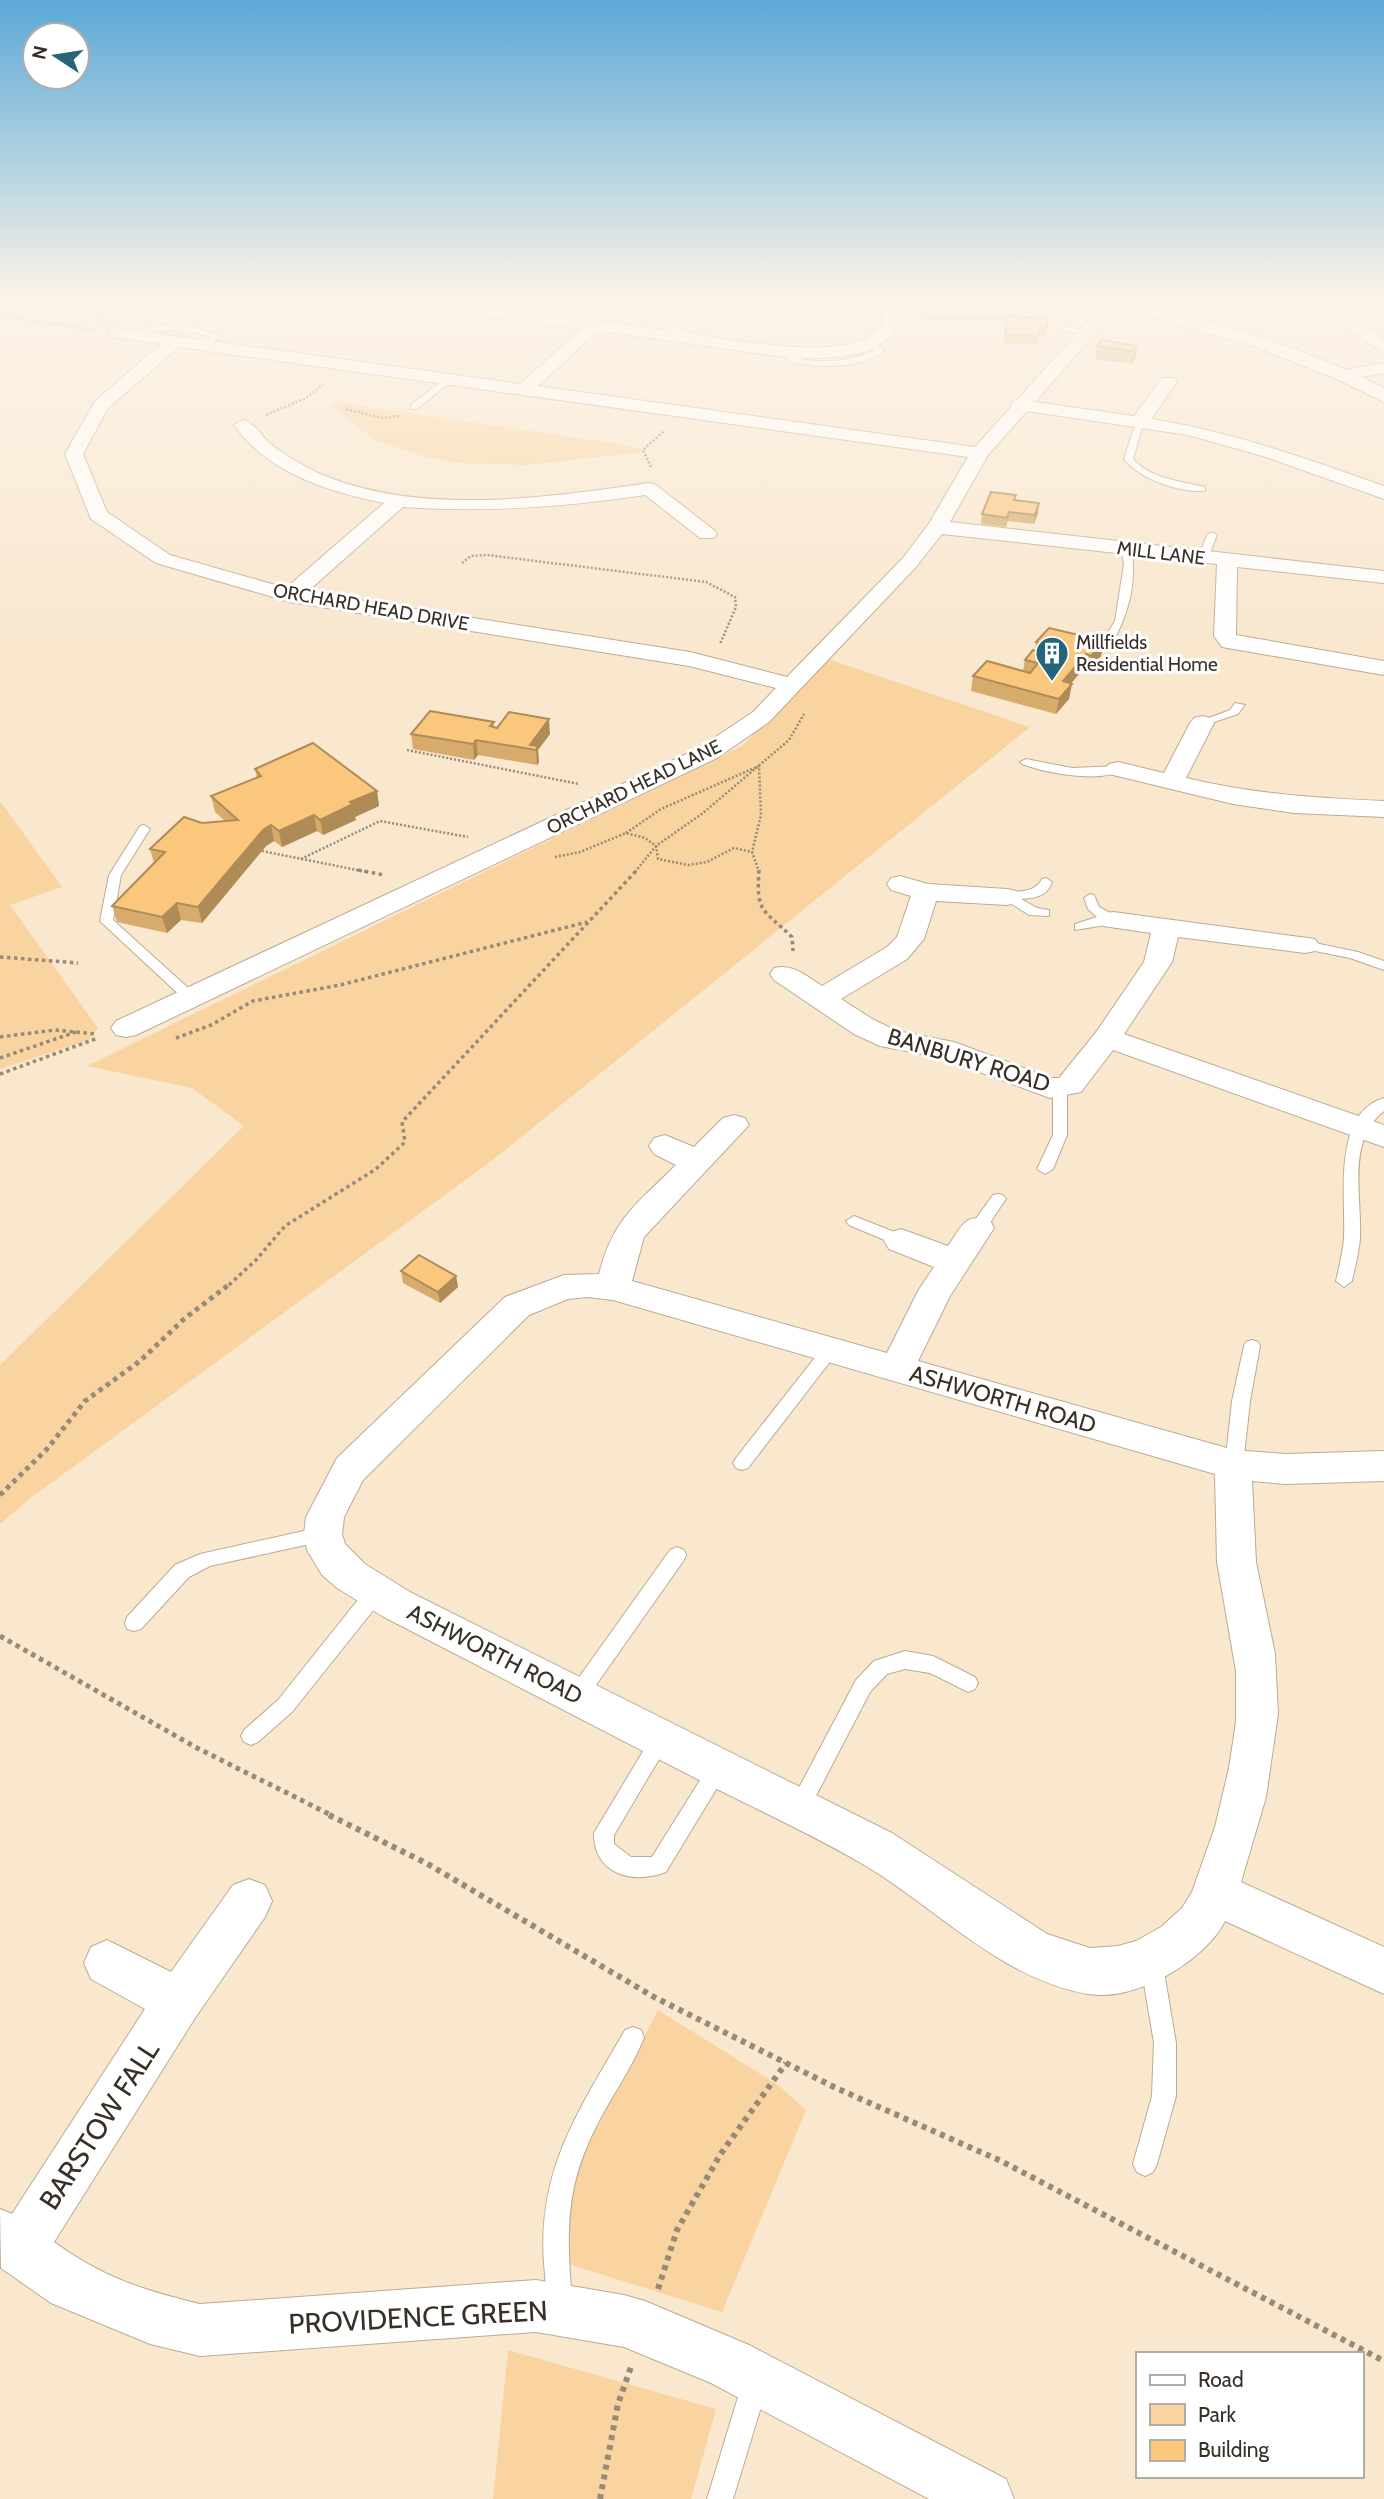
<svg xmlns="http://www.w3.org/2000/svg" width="1384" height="2499" font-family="Cabin,sans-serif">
<rect width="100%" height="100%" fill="#f9e7ce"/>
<g fill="#f9d4a0">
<polygon points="0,300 94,300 122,327 0,309"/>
<polygon points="1060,300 1095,300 1098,307 1086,317 1078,317"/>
<polygon points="335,402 619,444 644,449 644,452 526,465 459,463 423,456 374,440 330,405"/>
<polygon points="828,659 1030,727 494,1159 32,1497 0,1524 0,1365 244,1126 192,1088 87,1066 742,746"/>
<polygon points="0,801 62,887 10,905 98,1028 89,1040 0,1069"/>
<polygon points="658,2010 778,2085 806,2110 722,2312 565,2263 572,2176"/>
<polygon points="508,2350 716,2409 691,2499 493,2499"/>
</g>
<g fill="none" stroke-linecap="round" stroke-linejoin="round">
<defs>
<g id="service">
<polygon points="1052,300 1060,300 1070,310 1095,328 1088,330 1064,314"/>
<path d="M164 325 196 328 220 336 208 347 204 345 211 337C184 329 161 328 134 337L130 335 141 329Z"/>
<polygon points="1062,326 1091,332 1087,334 1059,330"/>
<path d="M864 342 883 347 884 351C860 369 817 369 789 361L784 352 791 350 795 357C820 365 852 361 876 350L864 346Z"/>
<polygon points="447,377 454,379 417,409 411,409 411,405"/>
<path d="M1137 419 1144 421 1133 459C1151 479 1180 481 1205 487V491C1178 492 1141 480 1124 459Z"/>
<polygon points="1212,532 1217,535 1208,558 1200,560 1198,558 1207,535"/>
<path d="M1126 546 1131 549C1138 583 1127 620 1109 648L1105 649 1100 646 1115 621 1124 564 1121 549Z"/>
<polygon points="1235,703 1245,705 1238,714 1202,726 1196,723 1230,710"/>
<path d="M1026 759 1072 768 1118 766 1124 769C1102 784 1046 773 1022 764L1020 762Z"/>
<polygon points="144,825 150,829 121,875 113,920 196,995 198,998 196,1001 186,1001 100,921 109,875 140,826"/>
<path d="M1046 878 1052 882C1047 897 1034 898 1021 899L1037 908 1049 910V916L1029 915 1001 897C1014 887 1032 897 1042 879Z"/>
<polygon points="1090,894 1094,895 1099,907 1118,917 1118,923 1075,930 1075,924 1097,917 1088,909 1084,898"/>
<polygon points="1305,941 1358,952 1384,961 1384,970 1350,958 1300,948 1298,945"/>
<polygon points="1060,1083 1067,1088 1067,1135 1053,1169 1045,1174 1037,1169 1053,1135 1053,1088"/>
<path d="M1384 1098V1111C1346 1141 1362 1196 1360 1238 1359 1253 1355 1267 1352 1281L1344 1287 1336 1281C1339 1267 1343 1252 1344 1238 1346 1198 1332 1113 1384 1098Z"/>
<polygon points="998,1194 1003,1195 1006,1199 1003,1203 984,1232 972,1232 970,1228 972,1224 993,1195"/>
<polygon points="854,1216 907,1237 909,1241 901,1247 849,1225 846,1221"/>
<polygon points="1252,1340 1258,1342 1260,1346 1250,1401 1243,1465 1240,1470 1234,1472 1228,1470 1225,1465 1232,1401 1244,1346 1246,1342"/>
<polygon points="830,1344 836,1346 838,1350 836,1354 748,1468 742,1470 736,1468 733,1463 736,1458 824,1346"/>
<polygon points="322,1527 328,1530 331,1535 328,1540 210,1566 189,1577 141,1629 134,1631 127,1629 125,1623 127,1617 175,1565 200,1554"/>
<polygon points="677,1547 684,1550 686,1555 684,1560 584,1702 577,1705 570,1702 567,1696 570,1690 670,1550"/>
<polygon points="376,1584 383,1586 385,1592 383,1598 292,1712 258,1742 251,1745 244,1742 241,1736 244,1730 278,1700 369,1586"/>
<polygon points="905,1651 933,1656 975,1677 978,1683 975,1689 968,1692 930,1673 905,1669 887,1674 870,1692 806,1815 799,1818 792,1815 789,1808 792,1801 856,1680 874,1661"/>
<path d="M661 1730 668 1733 671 1739 614 1835V1844L631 1857H652L712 1761 719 1759 726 1761 729 1768 666 1872C633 1885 593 1874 594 1833L654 1733Z"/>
<polygon points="1151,1949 1159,1952 1162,1960 1176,2043 1176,2096 1157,2164 1153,2172 1145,2176 1137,2172 1133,2164 1152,2096 1154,2043 1140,1960 1143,1952"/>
<path d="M633 2027 641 2030 644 2038C631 2070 610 2098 595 2129 564 2190 567 2237 572 2303L569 2312 560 2315 551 2312C545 2297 546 2280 544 2264 537 2168 580 2109 625 2030Z"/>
<polygon points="755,2371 764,2375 768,2384 733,2499 707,2499 742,2384 746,2375"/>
</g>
<g id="minor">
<path d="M396 300H439L665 330 696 302 694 300H712L711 305 681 332C723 338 856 367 881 325 883 321 885 315 881 310 878 306 872 304 869 300H888C898 308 902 315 896 327 870 378 754 352 709 346 672 341 635 336 598 331L538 386 975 447 1011 407 1013 401 1017 400 1091 318 1115 300H1127L1129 303 1127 306 1103 324 1035 402 1134 416 1162 378H1174L1177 382 1151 419C1231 431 1307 459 1384 486V499L1266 457 1188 435 1027 411 988 455 950 522 1384 571V583L1237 567 1236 635 1384 661V675L1222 647 1214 636 1217 564 942 534 916 567 769 722 717 758 136 1035 126 1037 116 1035 111 1028 116 1021 699 748 753 712 776 688 689 666 290 602 156 563 91 519 65 454 95 401 161 344 111 337 109 333 111 329 117 328 520 384 581 329 404 305ZM179 347 968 457 928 525 902 559 787 677 690 652 307 592 403 507C485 513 564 507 645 495L700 538H714L717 534 714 530 656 485 649 483C545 498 415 517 316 472 302 465 287 456 274 447 263 439 256 423 243 420L234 425C268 473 328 492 384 503L286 588 170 555 107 512 83 454 108 408Z"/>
<polygon points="1305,300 1323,300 1384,340 1384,353"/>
<polygon points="1384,363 1384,373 1344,380 1335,375 1338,371"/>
<path d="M1202 716 1210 718 1214 723 1186 778C1252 794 1317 798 1384 801V817L1294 813 1233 804 1109 774 1106 769 1109 764 1118 762 1164 773 1190 723 1194 718Z"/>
<path d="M900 876 928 884 1007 889 1016 891 1020 897 1016 903 1007 905 936 901 924 939 907 959 841 999 874 1020 897 1031 954 1042 1051 1078H1059L1097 1031 1144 962 1151 933 1103 926 1099 920 1103 914 1113 912 1315 939 1319 945 1315 951 1305 953 1178 937 1172 962 1124 1034 1384 1125V1147L1113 1050 1081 1092 1050 1098 938 1057 880 1046 854 1034 774 980 770 974 774 968C793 963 806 976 822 986L887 947 897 937 911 896 891 890 887 884 891 878Z"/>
<path d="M734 1115 745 1118 749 1125 644 1237 632 1281 887 1353 918 1291 934 1267 889 1249 884 1241 889 1233 901 1229 948 1246C961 1228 964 1212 990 1220L994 1228 950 1296 918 1361 1234 1450 1285 1454 1384 1451V1481L1285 1484 1252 1481 1256 1562 1275 1654 1278 1714 1266 1797 1241 1882 1384 1947V1994L1225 1921C1204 1962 1135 2002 1088 1994 1000 1979 935 1906 861 1863 809 1833 754 1808 701 1781 595 1726 488 1671 382 1616L337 1588 322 1575 307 1550 304 1534 306 1517 337 1458 505 1297 564 1275 599 1274C613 1218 638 1203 676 1165L654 1154 649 1146 654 1138 665 1135 694 1147 723 1118ZM587 1297 613 1300 1215 1474 1217 1562 1236 1671V1722L1229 1768 1215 1827 1192 1892 1182 1908 1161 1927 1136 1941 1118 1946 1090 1948 1047 1934 892 1833 410 1592 365 1564 345 1544 342 1534 344 1517 363 1480 529 1315 568 1299Z"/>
<path d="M249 1879 265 1885 272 1901 265 1917 195 2018 54 2242C102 2277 142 2290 200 2304L536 2280 624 2295 645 2301 749 2345 1006 2479 1014 2499H929L711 2383 624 2347 536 2332 200 2356 150 2344 51 2303 1 2268 0 2209 12 2214 145 2009 91 1979 84 1963 91 1947 107 1940 171 1972 233 1885Z"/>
</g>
<path id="tertiary" d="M1105 300C1140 300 1170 310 1204 320 1266 338 1326 358 1384 388V402L1337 379 1256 347 1107 304Z"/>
</defs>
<use href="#service" stroke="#bcab94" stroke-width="2"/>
<use href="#minor" stroke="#bcab94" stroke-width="2"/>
<use href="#tertiary" stroke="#bcab94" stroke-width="2"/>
<g stroke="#978a79" stroke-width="2.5" stroke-dasharray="2 2" stroke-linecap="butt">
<polyline points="88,300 102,317"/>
<polyline points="0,316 96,330"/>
<polyline points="916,318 1012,319"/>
<polyline points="346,409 382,418 399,416"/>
<polyline points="266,415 306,398 323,385"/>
<polyline points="651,467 643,450 664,431"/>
<polyline points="462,563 471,556 487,555 706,582 735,597 736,607 720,644"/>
<polyline points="407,750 579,784"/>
<polyline points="626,833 661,809 759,766 761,815 752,852"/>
<polyline points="262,851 367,872"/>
<polyline points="555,857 580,852 626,833 645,838 656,846 658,859 688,865 707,862 734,848 752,852 759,872"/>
<polyline points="301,859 380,821 468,837"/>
<polyline points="635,872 656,846 703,813 789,740 804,714"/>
</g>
<g stroke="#978a79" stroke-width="3.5" stroke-dasharray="3.5 3.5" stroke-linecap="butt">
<polyline points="358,870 384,875"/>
<path d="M759 870C756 913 762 908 792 937L793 951"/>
<polyline points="0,957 78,963"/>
<polyline points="0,1037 55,1030 96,1034"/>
<polyline points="176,1038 211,1025 253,1001 340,985 587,922"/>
<polyline points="0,1058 76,1032"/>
<polyline points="0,1074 98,1038"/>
<polyline points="229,1285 256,1260 285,1226 376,1169 405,1142 402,1122 637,870"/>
</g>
<g stroke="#978a79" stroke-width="5" stroke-dasharray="4.5 4.5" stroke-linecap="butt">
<polyline points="0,1495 47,1449 85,1401 140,1361 184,1319 231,1283"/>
<polyline points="0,1636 197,1748 333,1816"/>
</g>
<g stroke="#978a79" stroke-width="6" stroke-dasharray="5 5" stroke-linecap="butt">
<polyline points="329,1815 426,1863 654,1997 836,2088 1001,2161 1384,2361"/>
<polyline points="658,2289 677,2230 720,2155 786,2063"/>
<polyline points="600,2499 618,2404 631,2367"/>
</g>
<use href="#service" fill="#fff" fill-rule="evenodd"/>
<use href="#minor" fill="#fff" fill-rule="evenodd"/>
<use href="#tertiary" fill="#fff" fill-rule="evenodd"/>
</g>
<g fill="#d7ab6c">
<polygon points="1007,316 1047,328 1046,336 1038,336 1037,345 1004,343"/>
<polygon points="1097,346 1137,346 1135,359 1132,364 1095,359"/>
<polygon points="1015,500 1038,513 1034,524 1008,521 1006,527 981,524 982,514"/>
<polygon points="1104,641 1101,656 1089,671 1083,669 1071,683 1069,699 1056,714 971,691 973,676 1023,671 1025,660 1035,651 1036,642"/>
<polygon points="494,722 494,727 550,734 538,750 539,762 537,765 478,755 474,760 413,749 411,734"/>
<polygon points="255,769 377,791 379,806 355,817 356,820 323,835 317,831 282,847 274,841 266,846 202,923 181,920 167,933 117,922 112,906 154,863 150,849 202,823 225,821 215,812 211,796 257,778"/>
<polygon points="401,1271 456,1276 458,1287 440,1303 403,1283"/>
</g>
<g fill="#af8b58">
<polygon points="1137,346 1135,359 1132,364 1134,351"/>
<polygon points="1039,503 1038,513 1034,524 1035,515"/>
<polygon points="1104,641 1101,656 1089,671 1091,656"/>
<polygon points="1086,654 1083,669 1060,697 1063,681"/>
<polygon points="1072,684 1069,699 1056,714 1059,699"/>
<polygon points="549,719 550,734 538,750 539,762 537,765 536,750 530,745"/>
<polygon points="476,740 478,755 474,760 473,744"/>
<polygon points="377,791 379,806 355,817 356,820 323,835 320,820 350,802"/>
<polygon points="314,815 317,831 282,847 279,831"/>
<polygon points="271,825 274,841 266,846 202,923 198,907 263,830"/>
<polygon points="177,903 181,920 167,933 162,917"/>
<polygon points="456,1276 458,1287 440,1303 438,1292"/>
</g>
<g fill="#fac77d" stroke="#af8b58" stroke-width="2">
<polygon points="1007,316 1047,318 1047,328 1039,327 1038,336 1005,334"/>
<polygon points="1102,340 1137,346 1134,351 1097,346"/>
<polygon points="991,492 1016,495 1014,500 1039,503 1035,515 1009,512 1007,518 982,514"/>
<polygon points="1049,628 1104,641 1091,656 1086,654 1063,681 1072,684 1059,699 973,676 987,661 1030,673 1038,663 1025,660 1033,650 1046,654 1054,646 1036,642"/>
<polygon points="430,711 494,722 490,726 497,728 509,712 549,719 530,745 538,746 536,750 476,740 473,744 411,734"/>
<polygon points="313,743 377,791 350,802 353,804 320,820 314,815 279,831 271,825 263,830 198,907 177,903 162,917 112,906 165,852 150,849 184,817 202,823 238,820 211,796 261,776 255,769"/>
<polygon points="419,1255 456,1276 438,1292 401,1271"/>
</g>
<linearGradient id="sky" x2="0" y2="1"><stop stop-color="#5ba9d6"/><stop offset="0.46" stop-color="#fcf4e9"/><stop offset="1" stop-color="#fcf4e9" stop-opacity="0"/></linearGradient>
<rect width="1384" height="650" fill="url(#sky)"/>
<defs>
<symbol id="building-pin" viewBox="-11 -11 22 30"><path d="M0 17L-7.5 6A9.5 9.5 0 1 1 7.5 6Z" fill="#26647a" stroke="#fff"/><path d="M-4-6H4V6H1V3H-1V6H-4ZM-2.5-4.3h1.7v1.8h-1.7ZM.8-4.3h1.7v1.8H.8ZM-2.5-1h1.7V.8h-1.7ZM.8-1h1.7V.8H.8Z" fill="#fff"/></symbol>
</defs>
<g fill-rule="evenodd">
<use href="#building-pin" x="1033" y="634" width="38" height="52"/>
</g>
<g text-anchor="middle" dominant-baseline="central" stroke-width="6" stroke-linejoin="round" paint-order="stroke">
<g font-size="19" fill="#373027" stroke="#fff">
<text transform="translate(1161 553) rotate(7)">MILL LANE</text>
<text transform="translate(371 607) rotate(10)">ORCHARD HEAD DRIVE</text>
<text transform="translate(634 787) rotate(-26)">ORCHARD HEAD LANE</text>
</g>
<g font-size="19" fill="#373027" stroke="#fff" text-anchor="start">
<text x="1076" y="642">Millfields<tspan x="1076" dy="22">Residential Home</tspan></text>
</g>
<g font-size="23" fill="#373027" stroke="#fff">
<text transform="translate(969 1060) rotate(17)">BANBURY ROAD</text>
<text transform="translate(1003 1399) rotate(16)">ASHWORTH ROAD</text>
<text transform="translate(495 1654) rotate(27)">ASHWORTH ROAD</text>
</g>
<g font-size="28" fill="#373027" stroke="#fff">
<text transform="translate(99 2125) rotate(-57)">BARSTOW FALL</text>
<text transform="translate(418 2317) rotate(-3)">PROVIDENCE GREEN</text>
</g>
</g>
<rect x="1136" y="2352" width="228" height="126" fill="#ffffff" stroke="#afaca9" stroke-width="2"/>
<rect x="1150" y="2375" width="35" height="10" fill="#ffffff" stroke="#afaca9" stroke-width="2"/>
<text x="1198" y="2387" font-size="21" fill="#373027">Road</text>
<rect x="1150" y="2404" width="35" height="21" fill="#f9d4a0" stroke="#afaca9" stroke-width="2"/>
<text x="1198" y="2422" font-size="21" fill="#373027">Park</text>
<rect x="1150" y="2440" width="35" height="21" fill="#fac77d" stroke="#afaca9" stroke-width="2"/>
<text x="1198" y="2457" font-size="21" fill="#373027">Building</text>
<g transform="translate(56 56) rotate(282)"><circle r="33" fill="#ffffff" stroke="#afaca9" stroke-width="2"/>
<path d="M0-5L12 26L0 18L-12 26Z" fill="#26647a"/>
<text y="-10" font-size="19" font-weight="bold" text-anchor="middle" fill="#373027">N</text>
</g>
</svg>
